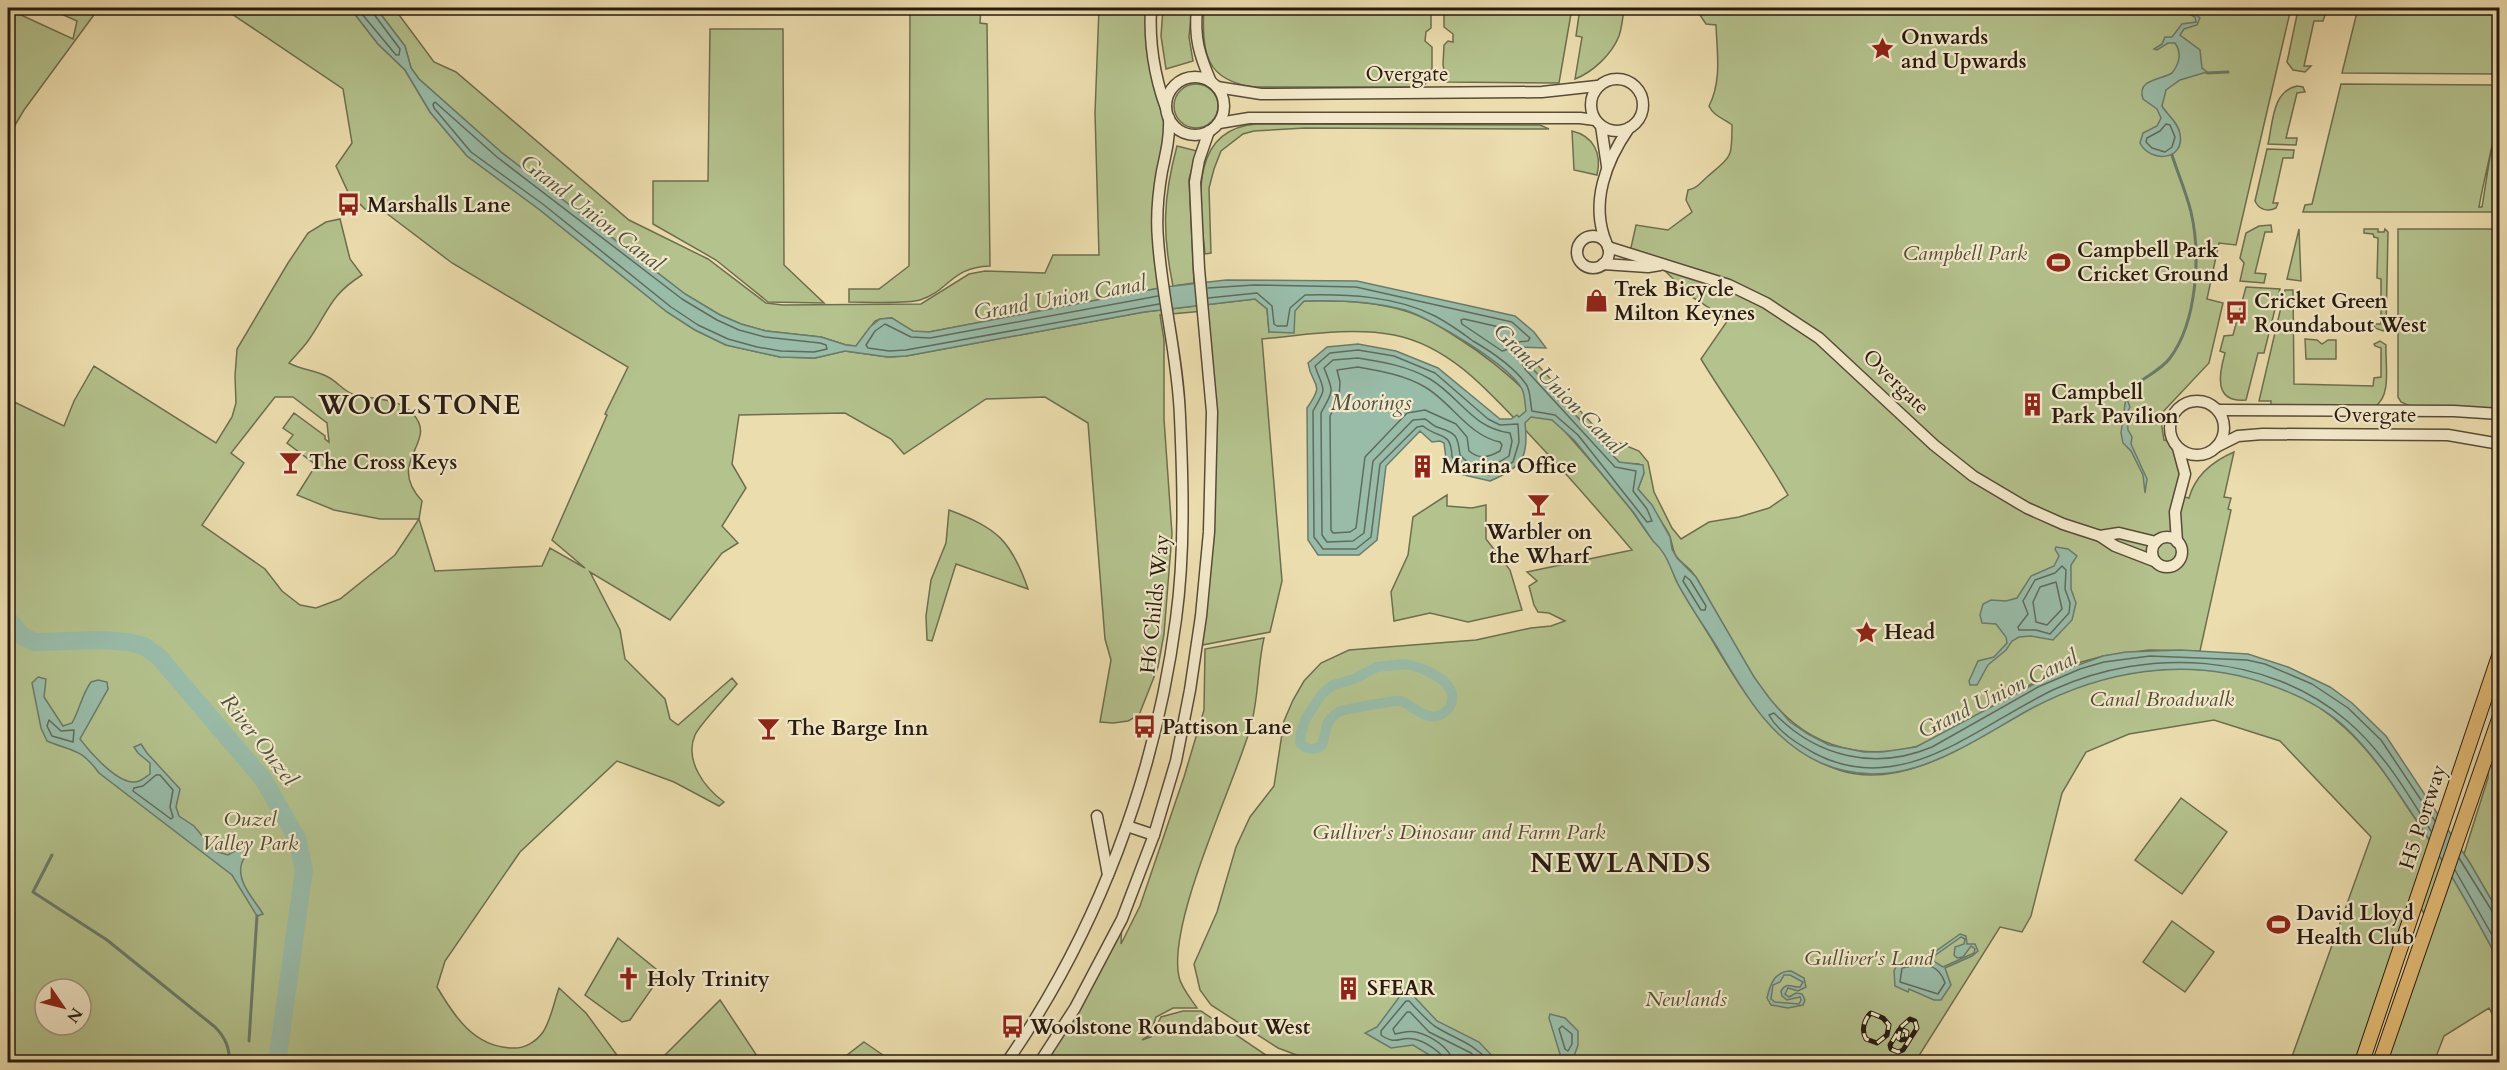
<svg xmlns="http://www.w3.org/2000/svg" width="2507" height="1070" font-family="Cardo,serif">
<rect width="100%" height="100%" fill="#ecddae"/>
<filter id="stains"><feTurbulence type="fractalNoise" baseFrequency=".00333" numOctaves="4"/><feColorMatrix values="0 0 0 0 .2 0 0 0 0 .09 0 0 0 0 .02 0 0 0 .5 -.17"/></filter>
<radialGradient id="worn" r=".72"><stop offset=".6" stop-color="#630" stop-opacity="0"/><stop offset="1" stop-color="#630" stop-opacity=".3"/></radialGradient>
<g fill="#b4c28d" stroke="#6e6e4f" stroke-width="1.5" fill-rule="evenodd">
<polygon points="48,8 99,8 24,110 8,137 8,9 73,39 77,21"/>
<path d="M223 8H350L378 44 405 70 430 112 467 156 540 210 667 312 695 330 726 345 780 357 815 358 845 351 888 357 906 356 1144 312 1255 299 1267 309 1269 332 1304 301C1337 300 1371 301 1402 310 1424 316 1442 328 1461 340 1526 381 1580 447 1629 507 1637 517 1644 530 1653 540 1659 547 1659 545 1664 552 1670 561 1672 572 1677 582 1688 604 1703 624 1715 645 1747 698 1778 750 1839 770 1913 795 1995 723 2059 694 2148 655 2271 658 2345 728 2370 751 2388 777 2406 805 2432 843 2458 883 2479 924 2485 935 2495 948 2499 960 2504 977 2499 1008 2499 1026L2489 1008 2444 1036 2434 1062H2380L2430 922 2417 903 2362 1062H2290L2371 837 2280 741 2214 720 2129 734 2086 752 2062 793 2031 916 2022 932 2000 927 1915 1062H1315L1278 1048 1211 1005 1200 990 1194 964 1217 912 1236 847 1250 817 1274 786 1284 721 1293 700 1304 681 1321 663 1349 650 1476 640 1531 628 1551 626 1565 621 1549 613 1538 612 1534 605 1529 586 1537 581 1527 572 1632 550C1599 511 1565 472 1529 434 1491 394 1451 346 1394 335 1351 327 1305 335 1262 339L1282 581 1270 632 1197 646 1212 412 1204 311 1160 315 1164 340V419L1172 534 1164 634 1158 667 1139 715 1128 721 1113 723 1100 722 1111 660 1105 639 1088 423 1045 397 986 399 904 454 891 439 845 413 739 415 732 464 746 488 722 526 738 543 722 553 670 620 590 572 620 630 625 659 665 699 670 719 678 725 732 678 737 684C728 695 700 724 695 735 684 761 705 788 724 802L719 806 674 782 617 761 520 852 445 961 437 987C454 1016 474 1047 512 1048 524 1049 536 1042 543 1032 551 1020 554 1002 559 988L586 1013 622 1062H16L8 1051V399L64 426 74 401 94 366 216 443 232 417 236 403 235 376 237 349 288 263 308 233 326 222 340 219 350 259 362 275C329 296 329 311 308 341 302 349 295 356 289 363 301 370 316 370 328 377 338 382 344 392 355 395 374 400 397 397 412 413 441 442 384 460 422 501L419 519 435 571 542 566 550 548 585 568 552 540 607 415 605 414 628 367 452 263 373 203 367 211 348 192 336 166 352 143 343 89ZM275 397H293L327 423 329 442 325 439V436L294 413 283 428 293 435 287 443 316 465 297 495 334 510 380 519H419L395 555 340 599 316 608 300 605 282 591 265 569 202 525 244 463 231 453ZM45 989H81V1025H45Z"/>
<polygon points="376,8 394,8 434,62 456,72 629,220 708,259 766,303 783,305 921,304 969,274 985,271 1045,273 1053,255 1099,255 1095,113 1099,8 1151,8 1158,86 1169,118 1159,189 1165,287 929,332 913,332 892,318 880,319 875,321 856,346 846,345 821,337 766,331 741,324 720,315 685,294 501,152 419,79 411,68 405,46"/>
<path d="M910 8H981L980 23 987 24 990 266C951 267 949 291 920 300 908 304 865 302 849 302V289H879L909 266Z"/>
<polygon points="1163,8 1192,8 1189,37 1193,61 1166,69 1161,36"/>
<path d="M1204 8H1431V28L1426 32 1425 41 1432 47V77L1423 86 1415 87H1256C1205 82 1201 51 1204 8Z"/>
<polygon points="1444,8 1572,8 1559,83 1447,82 1443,65 1444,45 1448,41 1453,42 1453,34 1444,27"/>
<path d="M1580 8H1624C1623 17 1622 27 1619 36 1612 54 1593 72 1575 79L1582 37 1576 36Z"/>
<path d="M1698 8H2291L2236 245 2219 243 2207 299 2223 303 2209 363 2160 415 2164 440 2174 442 2182 457 2180 496 2189 498C2195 476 2213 461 2234 452L2224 497 2231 498 2228 509 2231 510 2200 651 2149 650 2103 656 2078 663 2035 682 1930 742C1906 751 1879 754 1854 750 1777 738 1748 667 1713 607 1706 595 1700 582 1692 572 1687 566 1680 562 1676 556 1672 549 1672 541 1669 534 1660 518 1649 504 1638 489L1644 473 1639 464 1620 463 1530 366 1533 360 1595 427 1610 439 1639 451 1648 462 1654 492 1672 528 1681 539 1709 522 1739 517 1769 508 1788 495C1761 448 1729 405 1701 359L1728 320 1692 297 1664 270 1630 252 1636 225 1668 230 1692 212 1686 200 1688 190C1698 188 1700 183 1707 177 1732 155 1732 159 1732 125 1724 118 1714 117 1709 106 1722 81 1717 52 1716 25L1706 24 1698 12Z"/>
<polygon points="2358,8 2499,8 2499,74 2342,73"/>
<polygon points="2298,10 2326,12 2323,21 2314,21 2304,66 2311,66 2305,72 2293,70 2287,62"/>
<polygon points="710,29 783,29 784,265 824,303 768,302 716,260 653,224 653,181 708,181"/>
<circle cx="1196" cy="106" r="22"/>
<path d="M2341 84 2499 85C2500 126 2486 166 2479 207H2482L2490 157 2499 124V212H2303L2305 205 2312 204Z"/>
<path d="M2297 86 2303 87 2305 92 2297 93 2286 138H2297L2296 145 2268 144C2273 123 2272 91 2297 86Z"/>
<path d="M1257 124 1540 125 1549 129 1305 128 1254 131 1243 134 1221 151 1214 169 1209 188 1211 253 1205 254C1200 205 1187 129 1257 124Z"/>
<path d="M1572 131C1594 136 1602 154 1597 175L1574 170Z"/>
<path d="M1177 146 1197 151 1189 179 1194 283 1173 286C1162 233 1163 198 1177 146Z"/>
<path d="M2267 149 2294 150 2293 158H2283L2273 203H2278L2276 208C2268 212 2259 210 2255 201Z"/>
<polygon points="2271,225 2272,232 2265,232 2255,273 2266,274 2264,283 2240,281 2244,263 2240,258 2246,233 2259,226"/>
<polygon points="2299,229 2301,281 2287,279"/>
<polygon points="2364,229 2378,229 2378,232 2384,232 2385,229 2388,232 2386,328 2383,331 2375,328 2374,324 2381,324 2381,279 2377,278 2378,238 2374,237 2373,234 2364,233"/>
<polygon points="2398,229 2499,229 2499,410 2410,406 2401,402 2398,397"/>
<path d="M2246 287 2280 289 2264 353H2258L2246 400C2213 403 2219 374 2225 353L2220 351 2224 336 2233 335Z"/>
<path d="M2285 290H2293L2294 384 2373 386 2374 378 2381 377V348L2375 346 2374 344 2380 341 2386 345C2385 362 2392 397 2375 406H2271V401H2259Z"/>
<polygon points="2305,339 2317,340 2322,344 2328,340 2336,340 2336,359 2306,359"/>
<polygon points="1447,495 1447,506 1472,508 1486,505 1486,539 1510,570 1522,610 1468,622 1430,613 1394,621 1391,592 1408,555 1413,517"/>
<path d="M949 510C997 528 1011 540 1028 589L956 564 932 641 927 640 926 616 931 580 946 543Z"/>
<path d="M1264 638C1257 668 1259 699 1250 729 1233 787 1167 923 1179 977 1181 987 1191 999 1197 1008H1173L1156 1017 1150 1035 1142 1040 1151 1037 1161 1017 1183 1011H1201L1276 1062H1040L1122 919 1121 944 1140 906 1184 777 1204 710 1205 649Z"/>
<polygon points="2499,716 2499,913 2464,854 2488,778 2489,749"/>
<polygon points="2181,798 2227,832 2182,894 2135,860"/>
<polygon points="2172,921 2214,952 2185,992 2143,962"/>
<polygon points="618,938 662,974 630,1020 622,1022 585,995"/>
<polygon points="720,1000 761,1062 658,1062"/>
<polygon points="864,1042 893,1062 838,1062"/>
</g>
<g fill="#99bca9" stroke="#6b7b6c" stroke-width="1.5" fill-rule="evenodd">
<path d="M350 8H376L405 46 411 68 419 79 501 152 685 294 720 315 741 324 766 331 821 337 846 345 856 346 870 327 880 319 892 318 913 331 929 332 1165 287 1226 280 1357 281 1515 316 1534 332 1546 348 1519 347 1530 366 1619 462 1643 465 1644 473 1638 489 1652 505 1670 537 1672 549 1677 558 1696 577 1754 677 1770 699 1790 722 1808 734 1829 745 1864 752H1882L1916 747 2053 674 2103 656 2126 652 2181 650 2248 654 2288 667 2330 687 2352 703 2386 736 2470 863 2499 913V962C2471 908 2441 856 2407 806 2388 777 2370 750 2344 726 2323 707 2296 694 2270 685 2188 655 2101 670 2025 712 1961 748 1897 796 1821 763 1770 740 1744 693 1717 647 1704 626 1690 606 1678 584 1670 568 1667 553 1653 541L1634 513 1574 440 1552 420 1531 417 1525 423C1529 457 1523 467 1490 481L1460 474 1446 459 1444 443 1440 441 1432 442 1420 431 1386 466 1377 540 1359 555H1318L1308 540 1307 408C1326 381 1312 388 1308 363L1327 347 1358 344 1396 351 1438 368 1500 419H1511L1517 415 1519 417 1526 411C1525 405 1525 394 1522 389 1509 365 1431 318 1405 310 1373 301 1337 300 1304 301L1295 311 1294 333 1269 332 1267 309 1255 299 1144 312 906 356 888 357 845 351 815 358 780 357 726 345 695 330 667 312 540 210 467 156 430 112 405 70 378 44Z"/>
<path d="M2176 8 2195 14 2200 18 2197 25 2184 29 2180 35 2200 50 2202 68 2207 72 2180 80 2166 90 2162 106C2168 116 2178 122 2180 134 2185 161 2150 163 2140 143L2143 133 2157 126 2161 118 2157 109 2143 99C2136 79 2161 80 2172 73 2179 64 2182 53 2175 43H2168L2157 50 2154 49 2162 44 2165 37H2172L2182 24 2196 22 2195 17Z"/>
<polygon points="2126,397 2130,407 2127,413 2128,430 2132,437 2131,444 2147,479 2145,493 2143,475 2131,451 2123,443 2121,433"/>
<polygon points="2056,547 2068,549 2077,556 2071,565 2071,589 2076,603 2072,620 2053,640 2031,636 2019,637 2012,641 2006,650 1988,665 1977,685 1970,685 1969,681 1978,661 1994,657 2007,643 2006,637 1996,624 1982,623 1980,615 1983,604 1991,600 2006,601 2017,598 2031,576 2054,566 2059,556 2055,549"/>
<path d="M38 677 46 679 44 697 63 726 72 723C80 709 82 694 91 682L98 680 107 682 108 689 80 739C90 752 114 780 132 782 139 783 144 778 150 774V763L138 753 134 747 141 744 147 753 180 789 176 807 179 816 194 826 215 851 228 855 242 847 247 849C247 856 242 859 241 866 238 884 254 899 263 914L257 916 232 875 99 773C81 748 73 752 47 741L41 728 32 683Z"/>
<path d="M1960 934 1966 936 1967 944H1975L1978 951 1972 956 1945 968 1951 985 1941 1000H1934L1909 989 1908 992 1895 986 1894 971 1898 963 1926 958ZM1961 937 1965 939 1964 944 1955 947 1954 955 1957 958 1963 957 1971 946 1975 949 1974 953 1943 967 1930 959Z"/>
<path d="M1791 971 1804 978 1806 987 1798 991 1788 988 1785 994 1789 997 1796 993 1802 994 1805 1000 1803 1005 1788 1008 1771 1005 1767 998C1770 984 1775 971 1791 971ZM1784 975H1790L1803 982 1800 987C1792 988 1787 981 1781 991L1782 996 1787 1000 1800 997 1801 1000 1799 1004 1775 1002 1771 999 1773 985 1780 982Z"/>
<polygon points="1406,988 1437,1021 1479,1042 1498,1062 1441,1062 1413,1045 1391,1048 1365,1033 1377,1027"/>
<polygon points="1550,1014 1565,1018 1578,1031 1578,1045 1572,1062 1557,1062 1560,1054 1549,1018"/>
</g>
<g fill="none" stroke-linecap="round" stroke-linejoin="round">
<g stroke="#606b5d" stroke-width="1.5">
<polyline points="357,8 396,55 399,55 400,49 373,13 372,8"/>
<polygon points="435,102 497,157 682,299 717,320 739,330 765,337 820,343 826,345 827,349 814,352 781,351 757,347 728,339 698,325 671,307 544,205 471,152 434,108 433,104"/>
<polygon points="2166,124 2170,125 2175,137 2172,147 2165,152 2152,148 2146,142 2147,138 2160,131"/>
<path d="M1208 288 1254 285 1356 287 1512 322 1530 338 1528 341 1517 342 1514 347 1525 369 1615 467 1636 471 1633 491 1647 509 1652 521 1647 522 1578 435 1555 415 1532 411C1530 403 1531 391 1526 384 1513 366 1492 352 1473 341 1461 332 1448 323 1435 316 1396 296 1347 294 1305 295L1290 308 1287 326H1277L1274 324 1272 306 1257 293 1208 298"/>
<polyline points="1158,296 930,338 911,337 885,324 875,331 866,345 868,348 889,351 906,350 1159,304"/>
<polygon points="1464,319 1508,329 1513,335 1508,342 1506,350 1502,351 1462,324 1461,320"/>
<path d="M1358 350 1394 356 1435 373 1488 419 1500 425 1518 424 1519 442 1513 462 1489 475 1463 468 1452 457C1451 430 1440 440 1423 426L1417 427 1380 464 1371 537 1356 549H1323L1314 537 1313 411C1328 385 1324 392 1315 366L1330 353Z"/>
<path d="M1358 358C1383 362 1408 366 1430 379 1460 397 1472 428 1510 433L1512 441 1509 456C1493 467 1474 472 1460 455 1458 435 1456 433 1437 427 1433 426 1429 421 1425 419L1413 420 1373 461 1364 533 1353 541 1327 542 1322 535 1321 413C1334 389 1334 393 1324 368L1333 360Z"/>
<path d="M1358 367C1381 371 1405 375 1425 387 1451 402 1469 436 1500 442L1502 445 1500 451C1489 457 1480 460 1469 451L1467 437 1456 424 1425 410 1407 413 1365 457 1356 528 1350 532 1333 533 1331 530 1330 416 1339 398 1340 382 1337 370Z"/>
<polygon points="2062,566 2066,570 2065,589 2070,603 2069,613 2050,634 2036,630 2019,630 2018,627 2028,614 2023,601 2035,580 2055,573"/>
<polygon points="1685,576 1690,580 1706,606 1705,610 1701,610 1683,581"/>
<polygon points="2056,582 2062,609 2047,625 2036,622 2033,602 2040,587"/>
<polygon points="49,720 61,731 74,730 73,742 52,736 47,726"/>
<polygon points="156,775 160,775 173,790 170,807 173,817 171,819 133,791 134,788 143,786"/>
<path d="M2431 831C2407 792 2382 750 2346 720 2267 653 2147 647 2055 689 1978 725 1902 800 1814 753 1798 744 1778 732 1769 715L1774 713C1816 757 1875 771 1932 747L2038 687 2080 669 2104 662 2150 656 2247 660 2265 664 2312 684 2348 708 2381 740 2435 821"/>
<polyline points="2459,858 2492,911 2500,915"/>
<polyline points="2455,870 2500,949"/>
<path d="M1921 964C1934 965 1941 971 1945 983L1938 994 1900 982 1902 968Z"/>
<polygon points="1562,1026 1572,1034 1572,1044 1568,1051 1565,1049 1559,1029"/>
<path d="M1445 1062C1444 1053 1424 1041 1414 1039 1399 1036 1397 1046 1381 1035V1031L1406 1001H1409C1416 1008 1428 1022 1436 1027 1459 1041 1470 1041 1490 1062"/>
<path d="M1452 1062C1452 1048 1429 1035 1416 1032 1409 1030 1402 1033 1395 1034L1393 1029 1407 1012H1410L1429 1032 1471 1053 1480 1062"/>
</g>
<g stroke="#6b7b6c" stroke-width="3">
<polyline points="2195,14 2197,8"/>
<polyline points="2207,73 2228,72"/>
<path d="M2126 397C2135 379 2157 375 2170 358 2197 322 2201 255 2191 212 2186 192 2178 174 2172 155"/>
<path d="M52 855 33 892 107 940 215 1027C226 1038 229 1048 230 1062"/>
<polyline points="249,1041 257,916"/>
</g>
<path stroke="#99bca9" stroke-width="10" d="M1404 664C1421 666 1460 682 1451 704 1449 710 1443 714 1437 716 1424 719 1412 705 1400 701 1396 700 1347 709 1341 711 1337 712 1333 716 1330 719 1325 727 1325 736 1322 745 1315 751 1307 750 1300 743L1301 732 1306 718 1322 694 1333 685 1354 679 1377 667Z"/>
<polyline stroke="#99bca9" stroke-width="18" points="8,619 22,636 35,642 103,640 128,642 144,646 159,657 263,779 297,838 304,870 277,1062"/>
<defs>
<g id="minor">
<path d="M1151 8C1149 43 1154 75 1166 108"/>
<path d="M1197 8C1194 38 1199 54 1211 82"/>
<circle cx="1195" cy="106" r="29"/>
<circle cx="1617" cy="105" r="26"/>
<polyline points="1217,87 1261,94 1542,92 1597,86"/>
<polyline points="1219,123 1249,118 1580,118 1595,120"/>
<polyline points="1601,126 1607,166"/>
<circle cx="1593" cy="252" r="16"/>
<path d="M1606 242C1590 203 1606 161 1629 128"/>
<polyline points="1608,247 1729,285 1766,303 1819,338 1934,445 1973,476 2027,508 2063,524 2100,536 2115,546 2154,561"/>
<polyline points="1603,264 1648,267 1660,265"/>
<circle cx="2197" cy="428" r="27"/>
<polyline points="2218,410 2454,411 2500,414"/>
<polyline points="2216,447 2238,436 2263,434 2448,435 2500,444"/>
<polyline points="2100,536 2119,533 2156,542"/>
<circle cx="2167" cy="552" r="15"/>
<polyline points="2177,542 2175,512 2185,474 2178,448"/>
<polyline points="1097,816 1108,875"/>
<polyline points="1127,826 1154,835"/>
<path d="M1007 1062C1098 930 1155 778 1176 619 1185 553 1183 483 1180 417 1178 357 1162 299 1158 240 1156 218 1158 194 1162 171 1166 153 1170 137 1169 118"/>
<polyline points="1040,1062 1075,1008 1122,919 1154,835 1176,761 1190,690 1201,616 1209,532 1212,412 1199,269 1195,182 1199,160 1209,131"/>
</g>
<g id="major">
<polyline points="2362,1062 2500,653"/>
<polyline points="2380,1062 2500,716"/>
</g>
</defs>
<use href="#minor" stroke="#584b38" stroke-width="13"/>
<use href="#major" stroke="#271a11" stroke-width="16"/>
<use href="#minor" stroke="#f3e9ca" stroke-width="10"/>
<use href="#major" stroke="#e6be77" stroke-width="14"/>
<defs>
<g id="rail">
<path d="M1871 1013 1883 1018 1889 1025 1887 1035 1877 1043 1866 1039C1861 1031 1864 1019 1871 1013Z"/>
<polyline points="1901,1027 1910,1019 1915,1021 1917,1028 1903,1050 1898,1052 1891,1049 1890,1045 1899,1030 1901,1029 1907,1032 1906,1039 1901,1040 1898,1038 1901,1027"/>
</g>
</defs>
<use href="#rail" stroke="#271a11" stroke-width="5"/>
<use href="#rail" stroke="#f3e9ca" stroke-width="3" stroke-dasharray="9" stroke-linecap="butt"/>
</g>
<defs>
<symbol id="sight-bare" viewBox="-9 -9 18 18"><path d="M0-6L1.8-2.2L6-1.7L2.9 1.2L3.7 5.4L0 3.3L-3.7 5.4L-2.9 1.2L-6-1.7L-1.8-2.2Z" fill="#8f2418" stroke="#f3e9ca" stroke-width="2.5" paint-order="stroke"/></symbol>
<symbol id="bus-bare" viewBox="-9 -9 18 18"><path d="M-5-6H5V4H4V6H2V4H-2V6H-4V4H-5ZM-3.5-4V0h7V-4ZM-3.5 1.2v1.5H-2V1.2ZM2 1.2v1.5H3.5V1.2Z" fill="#8f2418" stroke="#f3e9ca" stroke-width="2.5" paint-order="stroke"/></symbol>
<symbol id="stadium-bare" viewBox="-9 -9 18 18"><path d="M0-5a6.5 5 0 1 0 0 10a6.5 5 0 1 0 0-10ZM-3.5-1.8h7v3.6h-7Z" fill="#8f2418" stroke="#f3e9ca" stroke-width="2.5" paint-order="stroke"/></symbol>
<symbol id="shop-bare" viewBox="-9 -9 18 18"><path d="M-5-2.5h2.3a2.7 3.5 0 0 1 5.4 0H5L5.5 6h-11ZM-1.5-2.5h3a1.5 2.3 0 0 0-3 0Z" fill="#8f2418" stroke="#f3e9ca" stroke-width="2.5" paint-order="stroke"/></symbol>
<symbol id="building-bare" viewBox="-9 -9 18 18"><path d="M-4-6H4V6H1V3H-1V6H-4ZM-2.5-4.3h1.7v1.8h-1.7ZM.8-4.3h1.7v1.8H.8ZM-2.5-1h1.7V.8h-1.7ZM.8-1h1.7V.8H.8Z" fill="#8f2418" stroke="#f3e9ca" stroke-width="2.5" paint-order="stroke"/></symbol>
<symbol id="bar-bare" viewBox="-9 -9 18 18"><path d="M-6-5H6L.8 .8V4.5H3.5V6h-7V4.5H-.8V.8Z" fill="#8f2418" stroke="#f3e9ca" stroke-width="2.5" paint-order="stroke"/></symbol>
<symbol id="church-bare" viewBox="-9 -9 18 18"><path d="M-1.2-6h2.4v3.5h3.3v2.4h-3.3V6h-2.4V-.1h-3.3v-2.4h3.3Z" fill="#8f2418" stroke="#f3e9ca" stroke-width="2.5" paint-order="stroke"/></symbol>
</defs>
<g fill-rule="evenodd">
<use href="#sight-bare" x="1866" y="32" width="33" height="33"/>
<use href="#bus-bare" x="332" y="188" width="33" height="33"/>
<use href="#stadium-bare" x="2042" y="246" width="33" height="33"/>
<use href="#shop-bare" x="1580" y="284" width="33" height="33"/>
<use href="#bus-bare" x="2220" y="296" width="33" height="33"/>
<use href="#building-bare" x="2016" y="388" width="33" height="33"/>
<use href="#bar-bare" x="274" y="446" width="33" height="33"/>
<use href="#building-bare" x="1406" y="450" width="33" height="33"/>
<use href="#bar-bare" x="1522" y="488" width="33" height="33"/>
<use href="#sight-bare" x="1850" y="616" width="33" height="33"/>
<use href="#bus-bare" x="1128" y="710" width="33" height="33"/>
<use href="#bar-bare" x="752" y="712" width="33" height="33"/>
<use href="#stadium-bare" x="2262" y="908" width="33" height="33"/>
<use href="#church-bare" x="612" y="962" width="33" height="33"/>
<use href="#building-bare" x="1332" y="972" width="33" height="33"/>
<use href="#bus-bare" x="996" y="1010" width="33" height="33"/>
</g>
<g text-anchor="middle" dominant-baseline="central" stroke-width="4.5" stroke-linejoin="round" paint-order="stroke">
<g font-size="21" font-weight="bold" fill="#271a11" stroke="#f3e9ca" text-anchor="start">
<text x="1901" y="37">Onwards<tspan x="1901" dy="24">and Upwards</tspan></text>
<text x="367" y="205">Marshalls Lane</text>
<text x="2077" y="250">Campbell Park<tspan x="2077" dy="24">Cricket Ground</tspan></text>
<text x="1614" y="289">Trek Bicycle<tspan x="1614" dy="24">Milton Keynes</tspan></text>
<text x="2254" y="301">Cricket Green<tspan x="2254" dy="24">Roundabout West</tspan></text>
<text x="2051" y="392">Campbell<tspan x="2051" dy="24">Park Pavilion</tspan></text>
<text x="309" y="462">The Cross Keys</text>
<text x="1441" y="466">Marina Office</text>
<text x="1539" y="532" text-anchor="middle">Warbler on<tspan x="1539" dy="24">the Wharf</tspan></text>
<text x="1884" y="632">Head</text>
<text x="1162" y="727">Pattison Lane</text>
<text x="787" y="728">The Barge Inn</text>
<text x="2296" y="913">David Lloyd<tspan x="2296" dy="24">Health Club</tspan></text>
<text x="647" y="979">Holy Trinity</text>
<text x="1367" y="988">SFEAR</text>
<text x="1030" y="1027">Woolstone Roundabout West</text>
</g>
<g font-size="21" fill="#271a11" stroke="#f3e9ca">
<text x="1407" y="74">Overgate</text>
<text transform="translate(1896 382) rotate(44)">Overgate</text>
<text x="2375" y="415">Overgate</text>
<text transform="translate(1155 604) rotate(-84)">H6 Childs Way</text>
<text transform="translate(2423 817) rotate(-72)">H5 Portway</text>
</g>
<g font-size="21" font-style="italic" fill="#514c36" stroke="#f3e9ca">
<text x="1965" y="253">Campbell Park</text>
<text x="2162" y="699">Canal Broadwalk</text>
<text x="250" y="819">Ouzel<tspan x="250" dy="24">Valley Park</tspan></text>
<text x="1459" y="832">Gulliver's Dinosaur and Farm Park</text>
<text x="1869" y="958">Gulliver's Land</text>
<text x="1686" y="999">Newlands</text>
</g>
<g font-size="22" font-style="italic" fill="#4f5346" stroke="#f3e9ca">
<text transform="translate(592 213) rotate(38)">Grand Union Canal</text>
<text transform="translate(1060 298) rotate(-10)">Grand Union Canal</text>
<text transform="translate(1559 389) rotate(45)">Grand Union Canal</text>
<text x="1371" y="403">Moorings</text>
<text transform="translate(1998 694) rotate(-26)">Grand Union Canal</text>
<text transform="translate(259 740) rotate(52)">River Ouzel</text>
</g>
<g font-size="27" font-weight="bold" letter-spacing="1.5" fill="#271a11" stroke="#f3e9ca">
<text x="420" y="405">WOOLSTONE</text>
<text x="1621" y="863">NEWLANDS</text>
</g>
</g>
<rect width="2507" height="1070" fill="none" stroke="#ecddae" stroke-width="30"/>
<rect x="9" y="9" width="2489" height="1052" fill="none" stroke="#271a11" stroke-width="3"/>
<rect x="15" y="15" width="2477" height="1040" fill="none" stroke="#271a11" stroke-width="1.5"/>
<g transform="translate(63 1007) rotate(125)"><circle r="28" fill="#f3e9ca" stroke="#a19680" stroke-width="1.5"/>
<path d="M0-4.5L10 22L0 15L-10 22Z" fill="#8f2418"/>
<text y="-9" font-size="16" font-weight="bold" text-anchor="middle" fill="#271a11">N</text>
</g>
<rect width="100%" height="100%" filter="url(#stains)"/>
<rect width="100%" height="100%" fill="url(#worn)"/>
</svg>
